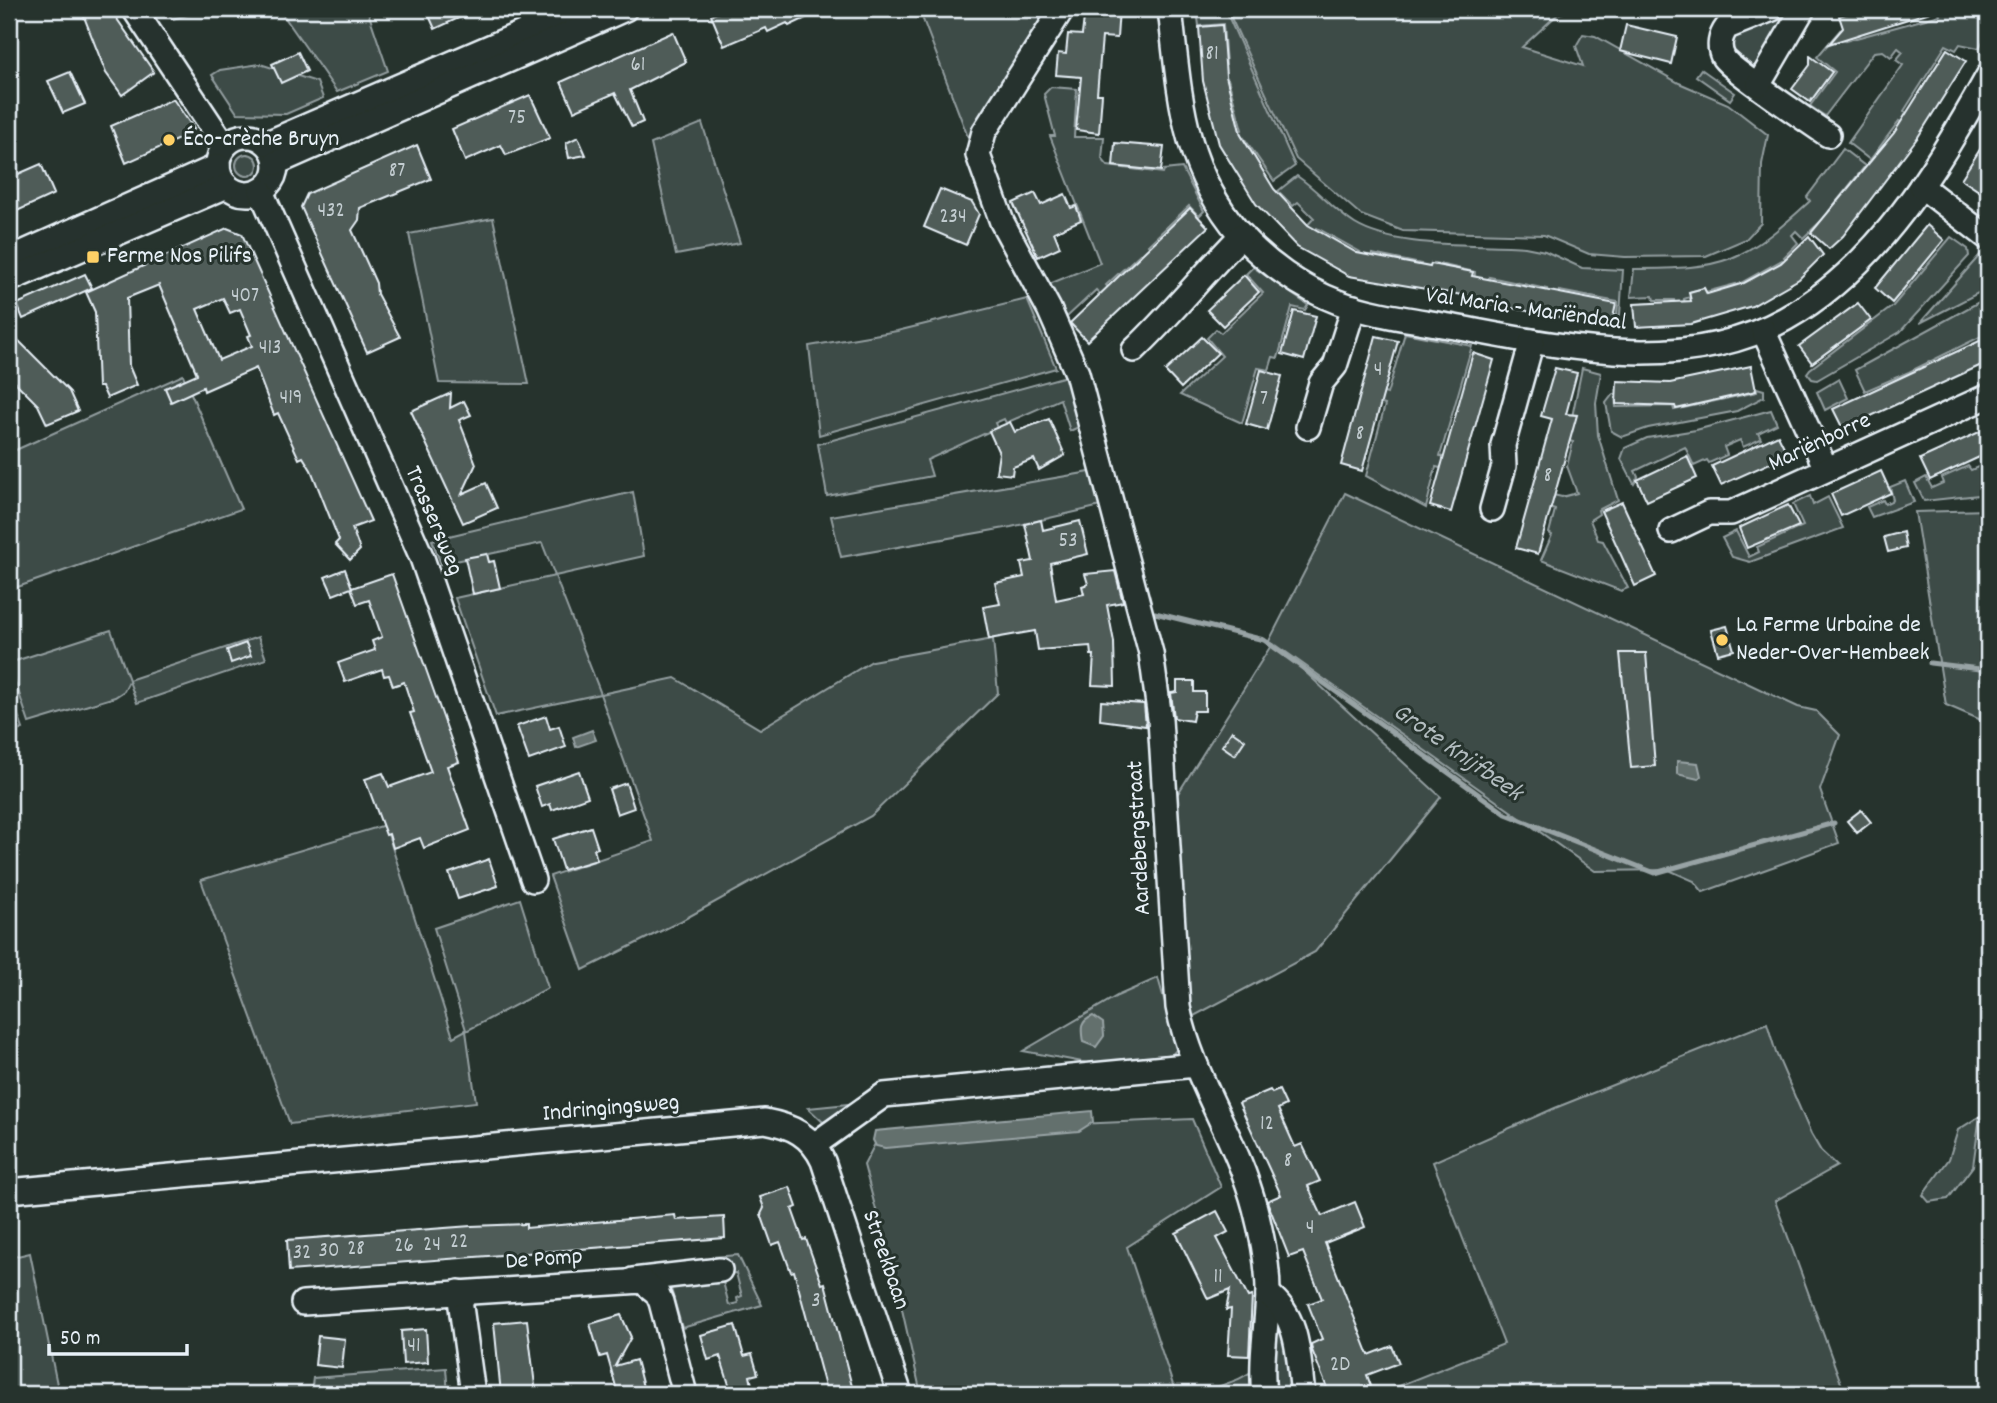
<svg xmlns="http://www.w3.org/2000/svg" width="1997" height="1403" font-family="Dekko,sans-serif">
<rect width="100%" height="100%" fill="#26332d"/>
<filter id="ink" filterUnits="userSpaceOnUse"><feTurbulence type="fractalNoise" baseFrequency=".0143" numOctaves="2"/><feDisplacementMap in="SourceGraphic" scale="14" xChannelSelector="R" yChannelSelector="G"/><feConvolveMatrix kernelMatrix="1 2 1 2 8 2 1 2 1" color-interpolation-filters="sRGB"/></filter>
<g filter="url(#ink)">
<g fill="#3e4b47" stroke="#939ea0" stroke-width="2">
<polygon points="165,9 210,9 172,19"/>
<polygon points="275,9 367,9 388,71 337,92 281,12"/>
<polygon points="919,9 1052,9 968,137"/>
<polygon points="1197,9 1225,9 1295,166 1274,181 1244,138 1235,144 1231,135 1242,130 1228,79 1216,81 1215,65 1226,64 1223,24 1199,26"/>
<polygon points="1227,9 1574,9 1558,14 1522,47 1583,66 1576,46 1583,34 1595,36 1679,83 1728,104 1768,135 1762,164 1761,223 1746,239 1706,256 1625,257 1589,254 1544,235 1403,231 1361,215 1296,159"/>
<polygon points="1938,9 1950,9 1952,13 1964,9 1988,9 1988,32 1979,48 1960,44 1956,50 1946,45 1904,111 1914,119 1907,127 1899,121 1870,160 1848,143 1903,65 1896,60 1903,52 1898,48 1891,57 1883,51 1874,52 1825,116 1810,106 1835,72 1817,57 1840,30 1845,41 1940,15"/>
<polygon points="1783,11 1788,11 1756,66 1750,68 1732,59 1729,37 1743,24"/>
<polygon points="260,64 317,82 323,98 286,114 237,113 212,75 220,70"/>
<polygon points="1701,69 1735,93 1730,100 1696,76"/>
<polygon points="1051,87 1077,89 1074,137 1104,137 1102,159 1108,166 1163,173 1164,170 1182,168 1204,211 1199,216 1189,206 1148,245 1157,256 1149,263 1140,254 1106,285 1115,295 1108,302 1096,290 1067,317 1047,285 1100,263 1050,136 1055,136 1044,94"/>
<polygon points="702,123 740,243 676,255 651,144"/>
<path d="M1843 149 1865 166 1829 211 1837 220 1830 227 1822 220 1803 238 1796 231 1792 235 1798 243 1784 257 1792 265 1787 268 1782 260 1741 283 1745 292 1741 294 1736 284 1706 292 1704 288 1689 292 1690 297 1684 299 1685 309H1676L1674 300H1654L1653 296 1631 297 1634 269C1724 269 1743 263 1810 201L1807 197Z"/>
<circle cx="247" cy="165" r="11"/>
<path d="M1297 176C1318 190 1333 210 1355 224 1396 249 1476 243 1525 247L1545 251 1582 268 1623 270 1620 315H1617L1618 302 1559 291 1556 302 1545 301 1547 289 1489 277 1486 287 1474 283 1475 272 1434 263 1431 273 1420 270 1421 264 1372 254 1368 268 1354 263 1360 252 1317 228 1311 237 1303 230 1314 218 1298 202 1293 206 1278 191Z"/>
<polygon points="493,218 529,384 439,383 409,234"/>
<polygon points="1951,237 1968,249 1969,256 1900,332 1817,380 1812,379 1807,373 1810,369 1893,306"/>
<polygon points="1984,254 1988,255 1988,288 1920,323 1980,255"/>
<polygon points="1253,267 1308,305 1305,310 1292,307 1278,358 1273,357 1269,370 1258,368 1242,423 1180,395 1222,356 1207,338 1216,329 1221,333 1263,293 1246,274"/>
<polygon points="1988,297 1988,333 1909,372 1865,391 1855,370"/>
<polygon points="1027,299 1056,368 819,435 809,346 897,331"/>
<polygon points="1405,333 1472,346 1440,456 1448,459 1445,469 1436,467 1426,508 1366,476 1385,405 1372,401 1375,390 1387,394"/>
<polygon points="1582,368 1601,373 1596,403 1598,435 1618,500 1598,510 1599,514 1590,520 1598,540 1603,541 1628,588 1621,591 1541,560 1552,535 1549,533 1555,510 1541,506 1544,493 1562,497 1577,493 1567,466 1573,442 1559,438 1572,417"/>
<polygon points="183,375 241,509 9,590 9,453"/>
<polygon points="1070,375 1083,425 1070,431 1060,399 1006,423 1004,419 995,423 997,428 927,460 932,476 827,496 818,444"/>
<polygon points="1839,379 1848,398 1825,410 1817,392"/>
<polygon points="1757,388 1764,390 1764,397 1737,411 1648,428 1622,437 1611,431 1606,403 1613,394 1615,394 1616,407 1673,406 1674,410 1757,392"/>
<polygon points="1771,410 1777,424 1758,433 1761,439 1743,447 1740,440 1724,447 1727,455 1709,463 1707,460 1694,466 1685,447 1635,471 1638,477 1634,484 1621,459 1625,448 1647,438 1696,430"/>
<polygon points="1988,457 1988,494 1924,501 1915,483 1926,477 1932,488 1943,483 1941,478 1968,466 1971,470 1983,465 1981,459"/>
<polygon points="1096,471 1105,505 1011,527 841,557 831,516"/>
<polygon points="1905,481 1914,502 1872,517 1867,507 1883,500 1885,504 1893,500 1890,487"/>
<polygon points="633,492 644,556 555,576 601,694 675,678 760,729 872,661 993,639 998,693 871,816 681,921 583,970 550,876 653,841 600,694 496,716 455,598 555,576 542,543 441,564 432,540"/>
<polygon points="1345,493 1798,707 1816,711 1840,735 1820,790 1839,843 1703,892 1694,881 1669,870 1595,871 1276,645 1441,797 1315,952 1192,1017 1187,987 1177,795 1272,644 1268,643"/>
<polygon points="1810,496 1813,505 1828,497 1843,528 1750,562 1732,557 1722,538 1736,531 1749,557 1759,552 1757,547 1803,526 1793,504"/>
<polygon points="1988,510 1988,723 1946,705 1915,512"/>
<polygon points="111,630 129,680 258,637 266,659 137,703 129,681 124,691 115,697 29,723 9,663"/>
<polygon points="9,690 23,729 9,734"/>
<polygon points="385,825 453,1037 466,1030 434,928 520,899 548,988 466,1031 476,1102 290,1124 201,880"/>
<polygon points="1158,978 1178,1048 1168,1059 1093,1064 1023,1051 1117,996"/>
<polygon points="1767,1023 1776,1053 1811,1134 1821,1151 1837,1166 1775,1201 1845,1394 1395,1394 1393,1388 1504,1344 1433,1162 1555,1108"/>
<polygon points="858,1103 836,1118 823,1122 808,1108"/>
<polygon points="1980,1116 1973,1166 1948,1199 1929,1202 1923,1195 1949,1159 1958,1130"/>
<polygon points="1192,1119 1221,1187 1127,1247 1176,1394 921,1394 899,1296 864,1165 878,1138 891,1132"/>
<polygon points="30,1253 59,1394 9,1394 9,1258"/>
<polygon points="738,1255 762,1305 682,1328 669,1282 722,1278 729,1305 738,1303 737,1298 742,1296 736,1273 721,1274 713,1266 713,1257"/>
<path d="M1275 1307 1299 1394H1196C1261 1372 1263 1376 1275 1307Z"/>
<polygon points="446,1368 448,1394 311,1394 313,1378"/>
</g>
<g fill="#636f6d" stroke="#98a3a5" stroke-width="2">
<polygon points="592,730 596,740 576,747 573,737"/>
<polygon points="1677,761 1698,763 1701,776 1698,779 1677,774"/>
<path d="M1093 1016 1103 1023 1104 1036 1096 1047 1083 1042C1081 1029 1079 1022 1093 1016Z"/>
<polygon points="1092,1111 1093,1122 1079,1131 885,1148 876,1146 873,1140 875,1131"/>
</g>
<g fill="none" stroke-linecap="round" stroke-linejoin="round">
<g stroke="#98a3a5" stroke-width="5">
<polyline points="1155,613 1264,640 1506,814 1655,873 1834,823"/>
<polyline points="1930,663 1988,670"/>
</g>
</g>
<g fill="#505c59" stroke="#e8f1f8" stroke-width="2" fill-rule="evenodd">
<polygon points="81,9 110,9 154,72 122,95 106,73"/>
<polygon points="426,9 478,9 435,29"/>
<polygon points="727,9 825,9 789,26 787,23 768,32 766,28 724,46 711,15"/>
<polygon points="1085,9 1119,9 1117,38 1102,37 1097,94 1102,94 1099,133 1076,130 1081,77 1056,75 1058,53 1066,54 1068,34 1082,35"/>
<polygon points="1862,9 1929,9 1930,12 1829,44 1843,28 1839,16"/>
<polygon points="1222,25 1226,76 1241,135 1274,189 1308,225 1357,253 1430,267 1431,264 1473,272 1472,276 1616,304 1611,327 1485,303 1486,299 1349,276 1297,247 1256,204 1219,144 1203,81 1199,27"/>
<polygon points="1626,25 1677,37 1671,64 1620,51"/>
<polygon points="673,32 686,62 630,90 643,122 632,127 615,93 574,111 561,82"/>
<polygon points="1947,49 1966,61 1918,137 1843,236 1829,249 1811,233 1894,133"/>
<polygon points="298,52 307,71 281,83 272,64"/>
<polygon points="1810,56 1832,72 1810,102 1792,89 1810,65"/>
<polygon points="70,72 85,104 63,113 48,81"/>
<polygon points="530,95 550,138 506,155 501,145 465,161 452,129"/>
<polygon points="173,99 194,129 181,138 126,163 111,126"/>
<polygon points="578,137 586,155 569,158 566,143"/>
<polygon points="1988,137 1988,177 1979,191 1961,179"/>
<polygon points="1115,143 1164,147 1161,171 1113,166"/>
<polygon points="417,145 431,179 360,208 359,220 352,230 376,283 377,294 400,337 367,352 301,207 307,194"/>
<polygon points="41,164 54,194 15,212 9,199 9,178"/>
<polygon points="940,189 972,202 979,214 966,245 924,227"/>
<polygon points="1035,193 1041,205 1065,194 1071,208 1076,206 1081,220 1054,232 1060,247 1038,257 1013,203"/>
<polygon points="1190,208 1208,227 1087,341 1070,323"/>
<polygon points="1927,225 1944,240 1892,303 1875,288"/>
<path d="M227 228 242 234 371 521 352 528 360 550 350 560 335 544 339 540 311 470 303 457 299 459 278 413 274 415 256 368 204 391 203 387 171 402 165 388 197 374 159 285 127 298 129 366 137 385 107 398 102 387H98L95 312 86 292ZM223 298 230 313 240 309 251 335 248 336 252 346 219 360 197 309Z"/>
<polygon points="1809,236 1823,255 1799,279 1752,306 1691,324 1636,327 1634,304 1691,301 1689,292 1704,288 1707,294 1744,283 1781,263"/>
<polygon points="85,274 92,288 23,319 17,304"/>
<polygon points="1244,275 1259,292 1223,326 1207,310"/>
<polygon points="1858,303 1871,320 1812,363 1799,346"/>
<polygon points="1294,311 1316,316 1304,360 1282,354"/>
<polygon points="9,331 69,391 78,411 47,424 38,405 9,376"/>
<polygon points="1376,336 1398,341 1362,471 1341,465"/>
<polygon points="1202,337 1218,353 1181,388 1165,371"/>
<polygon points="1988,337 1988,362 1843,429 1833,409"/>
<polygon points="1473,353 1494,360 1451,512 1430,506"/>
<polygon points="1751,366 1756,391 1676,409 1675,406 1616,404 1617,381 1670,383"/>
<polygon points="1555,368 1577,373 1566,414 1577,415 1538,554 1516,548 1552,419 1541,416"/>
<polygon points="1261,370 1282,376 1267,430 1246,424"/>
<polygon points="451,393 450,408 464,401 471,415 459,420 476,464 462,494 486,483 497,508 463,523 411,411"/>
<polygon points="1049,419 1065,455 1039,470 1034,459 1013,467 1012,475 996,473 999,453 989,431 1010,422 1015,432"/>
<polygon points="1988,428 1988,453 1930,480 1920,459"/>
<polygon points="1778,435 1788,455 1721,485 1712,466"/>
<polygon points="1687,456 1697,478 1647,501 1637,480"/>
<polygon points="1881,471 1891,493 1841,516 1831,494"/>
<polygon points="1622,502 1656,576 1635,586 1601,511"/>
<polygon points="1788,505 1799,526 1747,548 1739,528"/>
<polygon points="1041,520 1043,530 1080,521 1088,554 1050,563 1056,600 1084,594 1082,586 1088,584 1085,574 1115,571 1123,602 1107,605 1114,642 1115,686 1092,685 1094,655 1091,655 1090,646 1038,650 1035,631 989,639 983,607 1000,604 995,583 1024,577 1021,563 1033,561 1025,524"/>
<polygon points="1903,532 1906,548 1888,552 1884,537"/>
<polygon points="487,554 489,562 494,561 500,588 473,594 465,558"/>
<polygon points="345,569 352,588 392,574 459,762 447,766 470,830 424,848 420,838 393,848 389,834 386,835 365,779 383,773 389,787 431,772 410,713 414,712 404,682 393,686 389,675 384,676 382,669 345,682 338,663 375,650 372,641 382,637 369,600 357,604 351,588 333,595 325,577"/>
<polygon points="1727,626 1734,650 1718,654 1711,630"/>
<polygon points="246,643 251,656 231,663 227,650"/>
<polygon points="1620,653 1646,653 1655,766 1631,768"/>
<polygon points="1177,681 1194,681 1194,692 1205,692 1205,711 1194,711 1192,721 1174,718 1171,693 1177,692"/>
<polygon points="1101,701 1144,704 1146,726 1100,720"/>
<polygon points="546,716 550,729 559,726 566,747 529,760 517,726"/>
<polygon points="1232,731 1245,740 1235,755 1222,746"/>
<polygon points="579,771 588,797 552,810 550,804 542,807 535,786"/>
<polygon points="626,783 634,808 617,814 609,789"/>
<polygon points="1861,810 1871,822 1857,833 1847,821"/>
<polygon points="591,827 598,848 594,849 597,860 563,870 553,839"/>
<polygon points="489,859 498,886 458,899 449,873"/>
<polygon points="1270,1090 1272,1093 1279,1090 1286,1105 1278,1109 1295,1147 1302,1144 1320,1181 1308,1186 1322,1216 1355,1202 1365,1227 1325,1243 1369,1355 1392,1346 1399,1363 1367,1375 1371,1386 1352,1394 1345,1394 1342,1388 1329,1393 1312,1350 1311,1344 1322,1339 1308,1304 1322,1299 1303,1252 1289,1257 1267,1201 1281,1195 1239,1103"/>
<polygon points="790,1187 797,1207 792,1209 803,1240 806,1239 822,1284 825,1283 854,1394 827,1394 794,1271 791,1272 780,1242 772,1245 761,1214 764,1208 760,1197"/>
<polygon points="1217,1211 1228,1232 1217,1238 1248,1297 1252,1296 1249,1356 1228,1355 1231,1309 1226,1310 1230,1290 1208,1299 1176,1233"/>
<polygon points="675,1215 676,1220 724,1217 725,1238 289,1271 287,1240 471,1226 526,1224 526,1228"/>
<polygon points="621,1315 631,1337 615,1366 636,1360 643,1387 618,1394 607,1355 600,1357 590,1324"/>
<polygon points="527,1320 536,1394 501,1394 494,1323"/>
<polygon points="735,1325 744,1356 752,1354 758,1374 750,1376 754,1394 732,1394 720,1356 708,1360 701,1335"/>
<polygon points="426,1329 428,1362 403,1364 401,1331"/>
<polygon points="318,1336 345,1339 342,1368 315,1365"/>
</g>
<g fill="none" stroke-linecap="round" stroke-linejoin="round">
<defs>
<g id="minor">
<polyline points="134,9 225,146"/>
<path d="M1062 9 984 132 978 155 1002 222 1049 309 1077 373 1151 653 1160 719 1178 1007C1192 1078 1237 1138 1255 1208 1262 1235 1268 1264 1268 1292 1267 1326 1260 1360 1264 1394"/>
<path d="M1170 9C1180 93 1181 165 1240 234 1266 263 1301 288 1338 302 1375 316 1416 320 1455 327 1562 347 1684 375 1785 319 1878 267 1938 166 1988 76"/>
<path d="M1772 9 1727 27C1720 36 1718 47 1723 57 1727 67 1812 124 1828 135"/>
<polyline points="1759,84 1803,9"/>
<circle cx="247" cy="165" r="29"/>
<polyline points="267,143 578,9"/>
<polyline points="276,163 625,9"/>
<polyline points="1921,186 1988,238"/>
<polyline points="261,191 422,558 533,880"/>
<polyline points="9,259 218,166"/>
<polyline points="9,280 227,186"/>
<polyline points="1763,330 1826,469"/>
<path d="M1134 350C1173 313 1204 273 1242 235"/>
<polyline points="1308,427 1321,383 1335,366 1354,307"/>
<polyline points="1492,509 1504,466 1503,445 1532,341"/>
<polyline points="1671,531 1709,513 1731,513 1988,396"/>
<polyline points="814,1145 884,1095 1196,1065"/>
<path d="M9 1191 765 1121C792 1126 811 1135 823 1161L900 1394"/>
<polyline points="633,1280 720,1270"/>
<polyline points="459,1292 473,1394"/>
<path d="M1268 1294C1300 1318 1298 1358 1303 1394"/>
<polyline points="303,1303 642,1281 657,1293 661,1302 685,1394"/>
</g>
</defs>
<use href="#minor" stroke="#e8f1f8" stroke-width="28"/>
<use href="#minor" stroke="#26332d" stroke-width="23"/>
</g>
</g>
<g fill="#ffd166" stroke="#26332d" stroke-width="2.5">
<circle cx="169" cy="140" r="7"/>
<rect x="86" y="250" width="14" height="14" rx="3.5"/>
<circle cx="1722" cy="640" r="7"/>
</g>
<g text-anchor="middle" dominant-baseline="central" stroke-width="6" stroke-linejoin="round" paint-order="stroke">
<g font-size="21" fill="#c2ccd0">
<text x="1212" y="55">81</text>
<text x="638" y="66">61</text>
<text x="517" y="119">75</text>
<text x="397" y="172">87</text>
<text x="331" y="212">432</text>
<text x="953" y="218">234</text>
<text x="245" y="297">407</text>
<text x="270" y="349">413</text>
<text x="1378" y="371">4</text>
<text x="291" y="399">419</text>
<text x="1264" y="400">7</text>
<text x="1360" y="435">8</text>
<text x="1548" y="477">8</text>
<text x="1068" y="542">53</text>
<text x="1267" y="1125">12</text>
<text x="1288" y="1162">8</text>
<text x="1310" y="1229">4</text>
<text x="459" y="1243">22</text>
<text x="432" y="1246">24</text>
<text x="404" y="1247">26</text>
<text x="356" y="1250">28</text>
<text x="329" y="1252">30</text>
<text x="302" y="1254">32</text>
<text x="1218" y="1278">11</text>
<text x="816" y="1302">3</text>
<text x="414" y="1347">41</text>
<text x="1340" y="1366">2D</text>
</g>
<g font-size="24" fill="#e8f1f8" stroke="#26332d" text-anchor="start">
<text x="183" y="140">Éco-crèche Bruyn</text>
<text x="107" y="257">Ferme Nos Pilifs</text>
<text x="1736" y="626">La Ferme Urbaine de<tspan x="1736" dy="28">Neder-Over-Hembeek</tspan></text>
</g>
<g font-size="24" fill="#e8f1f8" stroke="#26332d">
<text transform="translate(1526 310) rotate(8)">Val Maria - Mariëndaal</text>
<text transform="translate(1820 443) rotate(-25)">Mariënborre</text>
<text transform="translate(433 521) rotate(67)">Trassersweg</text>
<text transform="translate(1140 838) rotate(-93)">Aardebergstraat</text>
<text transform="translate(611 1109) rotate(-5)">Indringingsweg</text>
<text transform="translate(544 1260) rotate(-4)">De Pomp</text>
<text transform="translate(885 1260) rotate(71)">Streekbaan</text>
</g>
<g font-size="26" font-style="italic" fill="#b3bdc0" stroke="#26332d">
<text transform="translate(1457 753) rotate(35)">Grote Knijfbeek</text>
</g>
</g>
<rect width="1997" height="1403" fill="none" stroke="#26332d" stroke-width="35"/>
<rect x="18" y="18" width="1962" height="1368" fill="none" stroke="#e8f1f8" stroke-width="2.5" filter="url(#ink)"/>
<path d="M49 1344v10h138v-10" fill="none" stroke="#e8f1f8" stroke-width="3.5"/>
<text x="60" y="1344" font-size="21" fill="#e8f1f8" stroke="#26332d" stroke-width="5" paint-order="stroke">50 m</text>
</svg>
